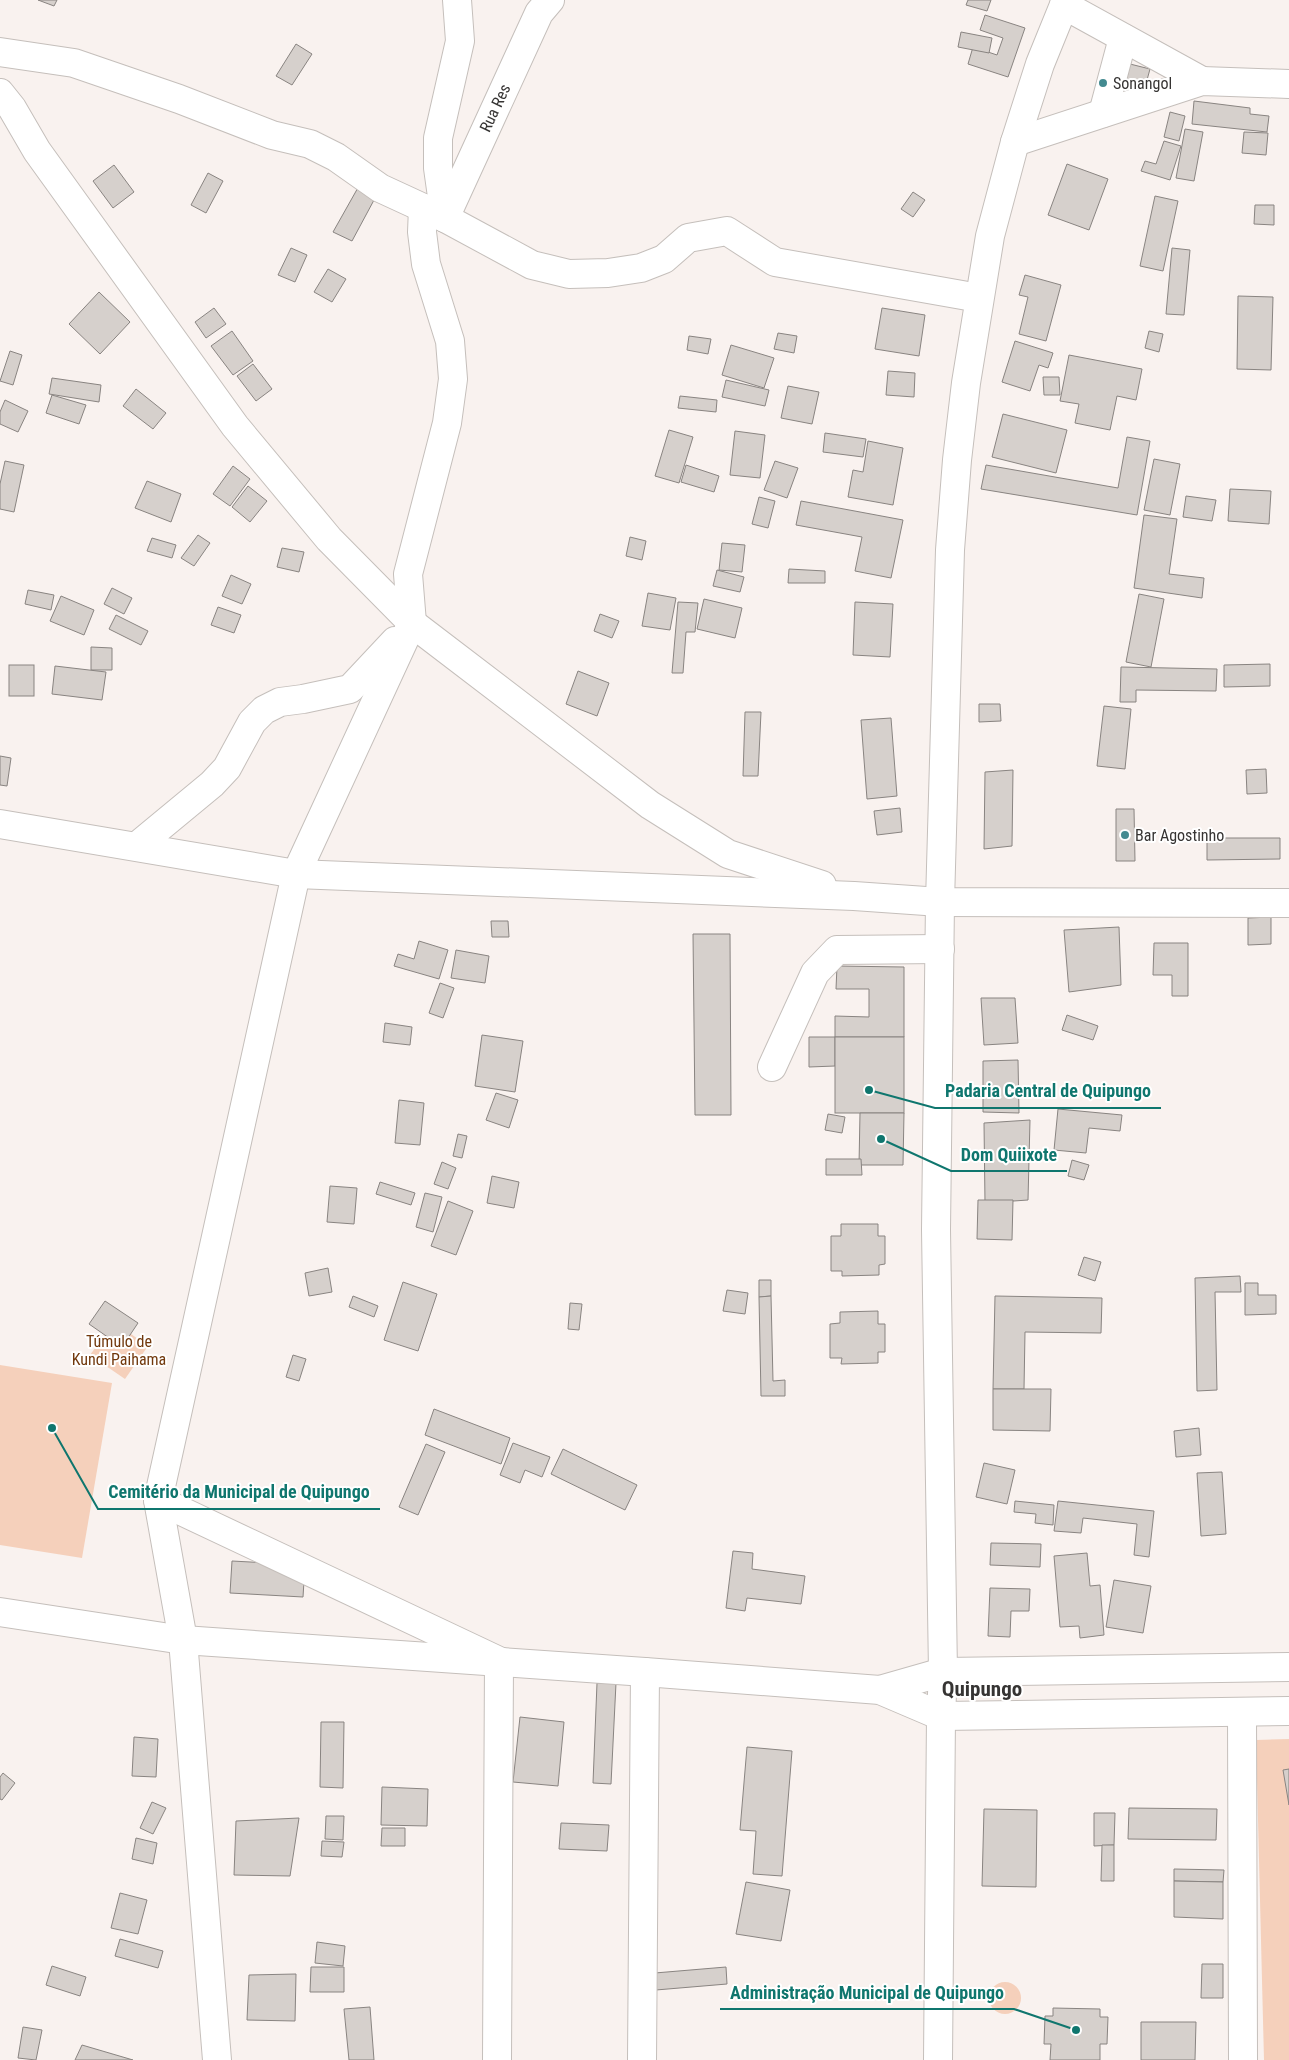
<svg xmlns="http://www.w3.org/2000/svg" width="1289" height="2060" font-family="'Roboto Condensed',sans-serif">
<rect width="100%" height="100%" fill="#f9f2ef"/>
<g fill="#f5d0bb">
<polygon points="114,1322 148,1346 125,1379 90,1355"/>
<polygon points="0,1365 112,1383 82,1558 0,1545"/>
<polygon points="1289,1739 1289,2060 1264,2060 1256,1740"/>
<circle cx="1005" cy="1998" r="16"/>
</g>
<g fill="#d6d0cc" stroke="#898481">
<polygon points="38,0 57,0 54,6"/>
<polygon points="968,0 991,0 987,11 966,5"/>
<polygon points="985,15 1025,28 1008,77 968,64 973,47 997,55 1003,38 980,30"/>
<polygon points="961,32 992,38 989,53 958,47"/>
<polygon points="296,44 312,54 292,85 276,76"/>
<polygon points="1130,64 1150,69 1144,91 1125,87"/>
<polygon points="1194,101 1250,108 1250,114 1269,116 1267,132 1192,124"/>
<polygon points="1170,112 1185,116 1179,141 1164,137"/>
<polygon points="1185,129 1203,132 1194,181 1176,178"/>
<polygon points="1244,132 1268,133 1266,155 1242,153"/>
<polygon points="1164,141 1181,146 1170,180 1141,171 1145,161 1156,164"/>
<polygon points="1067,164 1108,179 1089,230 1048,215"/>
<polygon points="114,165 134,192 113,208 93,181"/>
<polygon points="208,173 223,181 206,213 191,205"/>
<polygon points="364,177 381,187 352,241 333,232"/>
<polygon points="913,192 925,200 913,217 901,209"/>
<polygon points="1155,196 1178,201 1163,271 1140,266"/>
<polygon points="1255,205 1274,205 1274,225 1254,224"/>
<polygon points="291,248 307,255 295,282 278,275"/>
<polygon points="1172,248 1190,250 1184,315 1166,314"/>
<polygon points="328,269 346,279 332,302 314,292"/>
<polygon points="1025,275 1061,285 1046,341 1019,334 1028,297 1019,295"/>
<polygon points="99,292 130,322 100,354 69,324"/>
<polygon points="1238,296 1273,297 1271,370 1237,369"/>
<polygon points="214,308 226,324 206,338 195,322"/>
<polygon points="882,308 925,315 919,356 875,349"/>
<polygon points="232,331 253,361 233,375 211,346"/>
<polygon points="1149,331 1163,334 1159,352 1145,348"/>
<polygon points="778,333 797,336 794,353 774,349"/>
<polygon points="689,336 711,339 708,354 687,350"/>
<polygon points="1015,341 1053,353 1048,368 1039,365 1030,391 1002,382"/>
<polygon points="731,345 774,358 764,388 722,375"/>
<polygon points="10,351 22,355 13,385 0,381"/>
<polygon points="1069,355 1142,369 1136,400 1117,396 1110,430 1075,423 1079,404 1060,401"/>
<polygon points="253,364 272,389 256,401 237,376"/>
<polygon points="888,371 915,373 914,397 886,395"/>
<polygon points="1043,377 1059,377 1060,395 1044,395"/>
<polygon points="52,378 101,385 99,402 49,394"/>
<polygon points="726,380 769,390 765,406 722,397"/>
<polygon points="788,386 819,392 812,424 781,418"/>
<polygon points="136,389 166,413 153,429 123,406"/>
<polygon points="52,395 86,405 79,424 46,413"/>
<polygon points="680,396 717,400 716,412 678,408"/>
<polygon points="5,400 28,411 18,432 0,424 0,412"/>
<polygon points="1003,414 1067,430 1056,473 992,457"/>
<polygon points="669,430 693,437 679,483 655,476"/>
<polygon points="735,431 765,435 760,478 730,475"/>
<polygon points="825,433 866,439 863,457 823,452"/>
<polygon points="1127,437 1150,441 1137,515 981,489 986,465 1118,488"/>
<polygon points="868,441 903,448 893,505 848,497 853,470 863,472"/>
<polygon points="1154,459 1180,464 1170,515 1144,510"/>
<polygon points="5,461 24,465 14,512 0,509 0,484"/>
<polygon points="775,461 798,468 787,498 764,490"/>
<polygon points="686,465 719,476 714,492 681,482"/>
<polygon points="233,466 250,479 230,506 213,494"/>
<polygon points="147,481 181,494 171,522 135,508"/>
<polygon points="248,486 267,501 250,522 232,507"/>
<polygon points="1230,489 1271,491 1269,524 1228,521"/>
<polygon points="1186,496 1216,500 1212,521 1183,517"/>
<polygon points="759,497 775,501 768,528 752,524"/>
<polygon points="801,501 903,520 891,578 855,571 862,537 796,525"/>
<polygon points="1144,515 1177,519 1169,574 1204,578 1202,598 1134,588"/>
<polygon points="198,535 210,543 194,566 181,558"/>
<polygon points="630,537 646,541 642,560 626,556"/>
<polygon points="152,538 176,545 172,558 147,551"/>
<polygon points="722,543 745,545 742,572 719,570"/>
<polygon points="282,548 304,552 299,572 277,567"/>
<polygon points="789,569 825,571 825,583 788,583"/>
<polygon points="717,570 744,577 740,592 713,586"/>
<polygon points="231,575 251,584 242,604 222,596"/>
<polygon points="112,588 132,598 124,614 104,604"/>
<polygon points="28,590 54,595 51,610 25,604"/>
<polygon points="648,593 676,598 670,630 642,626"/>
<polygon points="1139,594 1164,599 1151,667 1126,662"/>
<polygon points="61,596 94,610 84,635 50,621"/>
<polygon points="704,599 742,608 735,638 697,629"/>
<polygon points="678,602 698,603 695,632 686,632 683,673 672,673"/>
<polygon points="855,602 893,604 890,657 853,655"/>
<polygon points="218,607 241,615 234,633 211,625"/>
<polygon points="600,614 619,621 612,638 594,631"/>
<polygon points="116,615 148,631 141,645 109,629"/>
<polygon points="91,647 112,648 112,670 91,670"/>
<polygon points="1270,664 1270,686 1224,687 1224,665"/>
<rect x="9" y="665" width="25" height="31"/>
<polygon points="55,666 106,672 102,700 52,694"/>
<polygon points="1121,667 1217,669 1216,691 1136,690 1136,702 1120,702"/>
<polygon points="578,671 609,683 597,716 566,704"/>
<polygon points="979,704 1000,704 1001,721 979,722"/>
<polygon points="1104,706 1131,709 1125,769 1097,766"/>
<polygon points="745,712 761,712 758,776 743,776"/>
<polygon points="891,718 897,796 867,799 861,720"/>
<polygon points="0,756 11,758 7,786 0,785"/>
<polygon points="1266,769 1267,793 1247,794 1246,770"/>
<polygon points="1013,770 1012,846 984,849 985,772"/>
<polygon points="900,808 902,832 877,835 874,811"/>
<polygon points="1116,809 1134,809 1135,861 1116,861"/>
<polygon points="1207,838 1280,838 1280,859 1207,860"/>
<polygon points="1271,917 1271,944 1248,945 1248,918"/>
<polygon points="491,921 508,921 509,937 492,937"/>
<polygon points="1119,927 1121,985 1069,992 1064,930"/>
<polygon points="693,934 730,934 731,1115 695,1115"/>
<polygon points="419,941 448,950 439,979 394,966 398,954 414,959"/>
<polygon points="1154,943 1188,943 1188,996 1172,996 1172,975 1153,975"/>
<polygon points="456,950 489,956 485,983 451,978"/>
<polygon points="837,966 904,967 904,1037 835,1037 835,1016 869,1017 869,989 836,989"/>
<polygon points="440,983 454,988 443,1018 429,1013"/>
<polygon points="981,998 1015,998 1018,1043 984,1045"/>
<polygon points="1067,1015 1098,1026 1093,1040 1062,1030"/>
<polygon points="385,1023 412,1027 410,1045 383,1042"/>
<polygon points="482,1035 523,1041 515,1092 475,1086"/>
<polygon points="809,1037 835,1037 835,1066 809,1067"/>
<rect x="835" y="1037" width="69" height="76"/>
<polygon points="1018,1060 1019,1113 983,1112 983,1061"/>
<polygon points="496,1093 518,1100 509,1128 486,1120"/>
<polygon points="399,1100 424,1103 420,1145 395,1143"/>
<polygon points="1058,1109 1122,1115 1120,1131 1089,1128 1086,1153 1054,1150"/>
<polygon points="860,1113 904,1113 903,1165 859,1165"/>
<polygon points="828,1114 845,1117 842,1133 825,1130"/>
<polygon points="1030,1120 1028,1200 985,1203 984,1123"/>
<polygon points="458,1134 467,1136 462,1158 453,1156"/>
<polygon points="826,1159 861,1159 862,1175 826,1175"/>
<polygon points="1072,1160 1089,1165 1084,1180 1068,1176"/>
<polygon points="442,1162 456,1168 448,1189 434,1184"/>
<polygon points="492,1176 519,1182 514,1208 487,1203"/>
<polygon points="380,1182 415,1193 411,1205 376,1194"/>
<polygon points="330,1186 357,1188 354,1224 327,1222"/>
<polygon points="425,1193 442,1197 433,1232 416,1227"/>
<polygon points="978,1200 1013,1200 1012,1240 977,1239"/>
<polygon points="448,1201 473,1211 456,1255 431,1246"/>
<polygon points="841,1224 878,1224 878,1236 885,1236 885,1264 879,1265 879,1275 842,1276 842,1271 831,1271 831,1236 841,1236"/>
<polygon points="1084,1257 1101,1262 1095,1281 1078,1275"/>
<polygon points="328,1268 332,1292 309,1296 305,1273"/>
<polygon points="1240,1276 1241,1292 1215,1292 1217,1390 1197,1391 1195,1278"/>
<polygon points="759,1280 771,1280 771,1296 759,1297"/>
<polygon points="403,1282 437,1294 418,1351 384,1340"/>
<polygon points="1245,1283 1258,1283 1258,1295 1276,1295 1276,1314 1245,1315"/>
<polygon points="727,1290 748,1293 745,1314 723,1311"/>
<polygon points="353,1296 378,1306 374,1317 349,1307"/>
<polygon points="771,1296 773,1381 785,1380 785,1396 761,1396 759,1297"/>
<polygon points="995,1296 1102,1298 1101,1333 1025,1332 1024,1389 993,1389"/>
<polygon points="105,1301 138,1323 122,1347 89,1324"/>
<polygon points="570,1303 582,1304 579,1330 568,1329"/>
<polygon points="878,1311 878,1324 885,1324 885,1352 878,1352 878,1363 841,1364 842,1358 830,1358 830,1324 840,1323 840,1312"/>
<polygon points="293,1355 306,1359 299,1381 286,1377"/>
<polygon points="993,1389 1051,1389 1050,1431 993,1430"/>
<polygon points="434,1409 510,1438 501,1464 425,1435"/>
<polygon points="1199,1428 1201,1455 1176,1457 1174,1431"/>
<polygon points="513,1443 550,1457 542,1477 525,1470 520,1483 500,1475"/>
<polygon points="426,1444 445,1452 418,1515 399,1507"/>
<polygon points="563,1449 637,1485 625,1510 551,1474"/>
<polygon points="984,1463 1015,1470 1007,1504 976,1497"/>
<polygon points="1222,1472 1226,1534 1201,1536 1197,1473"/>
<polygon points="1015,1501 1054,1505 1053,1525 1035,1523 1036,1514 1014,1512"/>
<polygon points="1058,1501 1154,1511 1149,1557 1134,1555 1137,1524 1083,1518 1081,1533 1054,1531"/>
<polygon points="991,1543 1041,1544 1040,1567 990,1565"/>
<polygon points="733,1551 753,1553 752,1569 805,1576 801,1604 747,1598 745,1611 726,1608"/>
<polygon points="1087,1553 1090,1586 1100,1585 1104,1635 1080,1638 1079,1626 1060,1627 1054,1556"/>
<polygon points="232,1561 305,1565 303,1597 230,1593"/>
<polygon points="1114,1580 1151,1586 1143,1633 1106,1627"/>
<polygon points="990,1588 1030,1589 1029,1611 1011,1611 1010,1637 988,1636"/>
<polygon points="597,1683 616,1683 611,1784 593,1783"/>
<polygon points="520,1717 564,1722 558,1786 513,1782"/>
<polygon points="321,1722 344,1722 343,1788 320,1787"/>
<polygon points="134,1737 158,1739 156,1777 132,1776"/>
<polygon points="747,1747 792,1751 782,1876 753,1874 756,1831 740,1830"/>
<polygon points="1289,1769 1289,1805 1283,1770"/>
<polygon points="3,1773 15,1783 2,1800 0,1799 0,1777"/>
<polygon points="382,1787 428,1789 427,1826 381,1825"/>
<polygon points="152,1802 166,1808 153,1834 140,1828"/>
<polygon points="1129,1808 1217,1809 1216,1840 1128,1839"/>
<polygon points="984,1809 1037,1810 1036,1887 982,1886"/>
<polygon points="1094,1813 1115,1813 1114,1845 1094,1846"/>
<polygon points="326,1816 344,1816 343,1840 325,1839"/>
<polygon points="299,1818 290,1876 234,1875 236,1821"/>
<polygon points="561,1823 609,1825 607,1851 559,1849"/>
<polygon points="382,1828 405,1828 405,1846 381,1846"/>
<polygon points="136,1838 157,1843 153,1864 132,1859"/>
<polygon points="322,1841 344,1842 342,1857 321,1856"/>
<polygon points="1102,1845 1114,1845 1114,1881 1101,1881"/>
<polygon points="1174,1869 1224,1870 1223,1882 1174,1881"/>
<polygon points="1174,1881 1223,1882 1223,1919 1174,1917"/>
<polygon points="746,1882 790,1890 781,1941 736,1934"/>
<polygon points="120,1893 147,1900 138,1934 111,1928"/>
<polygon points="120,1939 163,1951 158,1968 115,1956"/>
<polygon points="317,1942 345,1946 343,1966 315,1963"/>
<polygon points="1202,1964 1223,1964 1223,1998 1201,1998"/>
<polygon points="52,1966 86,1977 80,1996 46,1985"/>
<polygon points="311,1967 344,1967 344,1992 310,1992"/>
<polygon points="726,1967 727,1984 644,1991 643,1974"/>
<polygon points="296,1974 295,2021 247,2020 249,1975"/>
<polygon points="370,2007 374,2060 349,2060 344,2009"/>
<polygon points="1053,2008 1100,2009 1100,2017 1108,2017 1107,2044 1100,2044 1100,2060 1050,2060 1051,2044 1044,2044 1045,2016 1053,2016"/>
<polygon points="1141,2022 1196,2022 1195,2060 1141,2060"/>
<polygon points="23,2027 42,2030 36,2060 18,2058"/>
<polygon points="82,2045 133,2060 75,2060"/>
</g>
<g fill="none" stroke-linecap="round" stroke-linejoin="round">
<defs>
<g id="minor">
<polyline points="1064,5 1202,81"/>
<polyline points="0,52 74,63 179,99 272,135 310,144 336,157 380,188 445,218 532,265 569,274 608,273 641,268 664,259 688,238 727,231 775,262 979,298"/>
<polyline points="0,93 12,108 37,151 235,426 329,539 412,623 650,805 728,854 822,885"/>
<polyline points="1103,113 1123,38"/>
<polyline points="1015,142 1202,81 1289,84"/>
<polyline points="445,218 539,13 550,0"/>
<polyline points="445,218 438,168 438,138 460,41 457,0"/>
<polyline points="0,824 296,874 854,896 940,902 1289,903"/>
<polyline points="137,846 212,784 227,768 252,722 264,710 280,702 303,699 350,689 395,641"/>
<polyline points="772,1067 815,973 837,950 940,949"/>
<polyline points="158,1500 499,1661 497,2060"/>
<polyline points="0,1612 183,1640 645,1672"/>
<polyline points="880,1690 943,1672 1289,1667"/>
<polyline points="1242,1712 1243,2060"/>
<polyline points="217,2060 183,1640 158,1500 296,874 412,623 408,574 447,423 453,379 450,341 426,264 422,232 423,208"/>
<polyline points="642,2060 645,1672 880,1690 941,1716 1289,1711"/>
</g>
<polyline id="major" points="938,2060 941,1716 943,1672 936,1230 940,902 950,550 957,460 966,383 990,236 1015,142 1040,64 1066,0"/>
</defs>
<use href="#minor" stroke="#c5bfbb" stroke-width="30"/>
<use href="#major" stroke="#c5bfbb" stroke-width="30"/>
<use href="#minor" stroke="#fff" stroke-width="28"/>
<use href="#major" stroke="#fff" stroke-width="28"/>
</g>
<g fill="#438a90" stroke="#fff" stroke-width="2">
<circle cx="1103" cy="83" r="5"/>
<circle cx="1125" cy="835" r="5"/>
</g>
<g text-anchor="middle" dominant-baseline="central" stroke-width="4" stroke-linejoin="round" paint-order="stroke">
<g font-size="16" fill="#363433" stroke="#fff" text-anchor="start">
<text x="1113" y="83">Sonangol</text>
<text x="1135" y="835">Bar Agostinho</text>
</g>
<g font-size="16" fill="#363433" stroke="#fff">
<text transform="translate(495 108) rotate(-65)">Rua Res</text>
</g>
<g font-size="16" fill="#71380c" stroke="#fff">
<text x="119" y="1341">Túmulo de<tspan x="119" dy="18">Kundi Paihama</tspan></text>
</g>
<g font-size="21" font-weight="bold" fill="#363433" stroke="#fff">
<text x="982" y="1689">Quipungo</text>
</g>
</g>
<path fill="none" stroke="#0f766e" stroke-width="2" d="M869 1090L935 1108H1161M881 1139L951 1171H1067M52 1428L98 1509H380M1076 2030L1014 2009H720"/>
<g fill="#0f766e" stroke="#fff" stroke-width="2">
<circle cx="869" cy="1090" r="5"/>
<circle cx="881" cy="1139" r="5"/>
<circle cx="52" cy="1428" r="5"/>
<circle cx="1076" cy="2030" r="5"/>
</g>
<g font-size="18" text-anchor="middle" font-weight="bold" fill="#0f766e" stroke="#fff" stroke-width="4" stroke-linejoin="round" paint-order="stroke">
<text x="1048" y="1097">Padaria Central de Quipungo</text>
<text x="1009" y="1161">Dom Quiixote</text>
<text x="239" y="1498">Cemitério da Municipal de Quipungo</text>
<text x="867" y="1999">Administração Municipal de Quipungo</text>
</g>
</svg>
